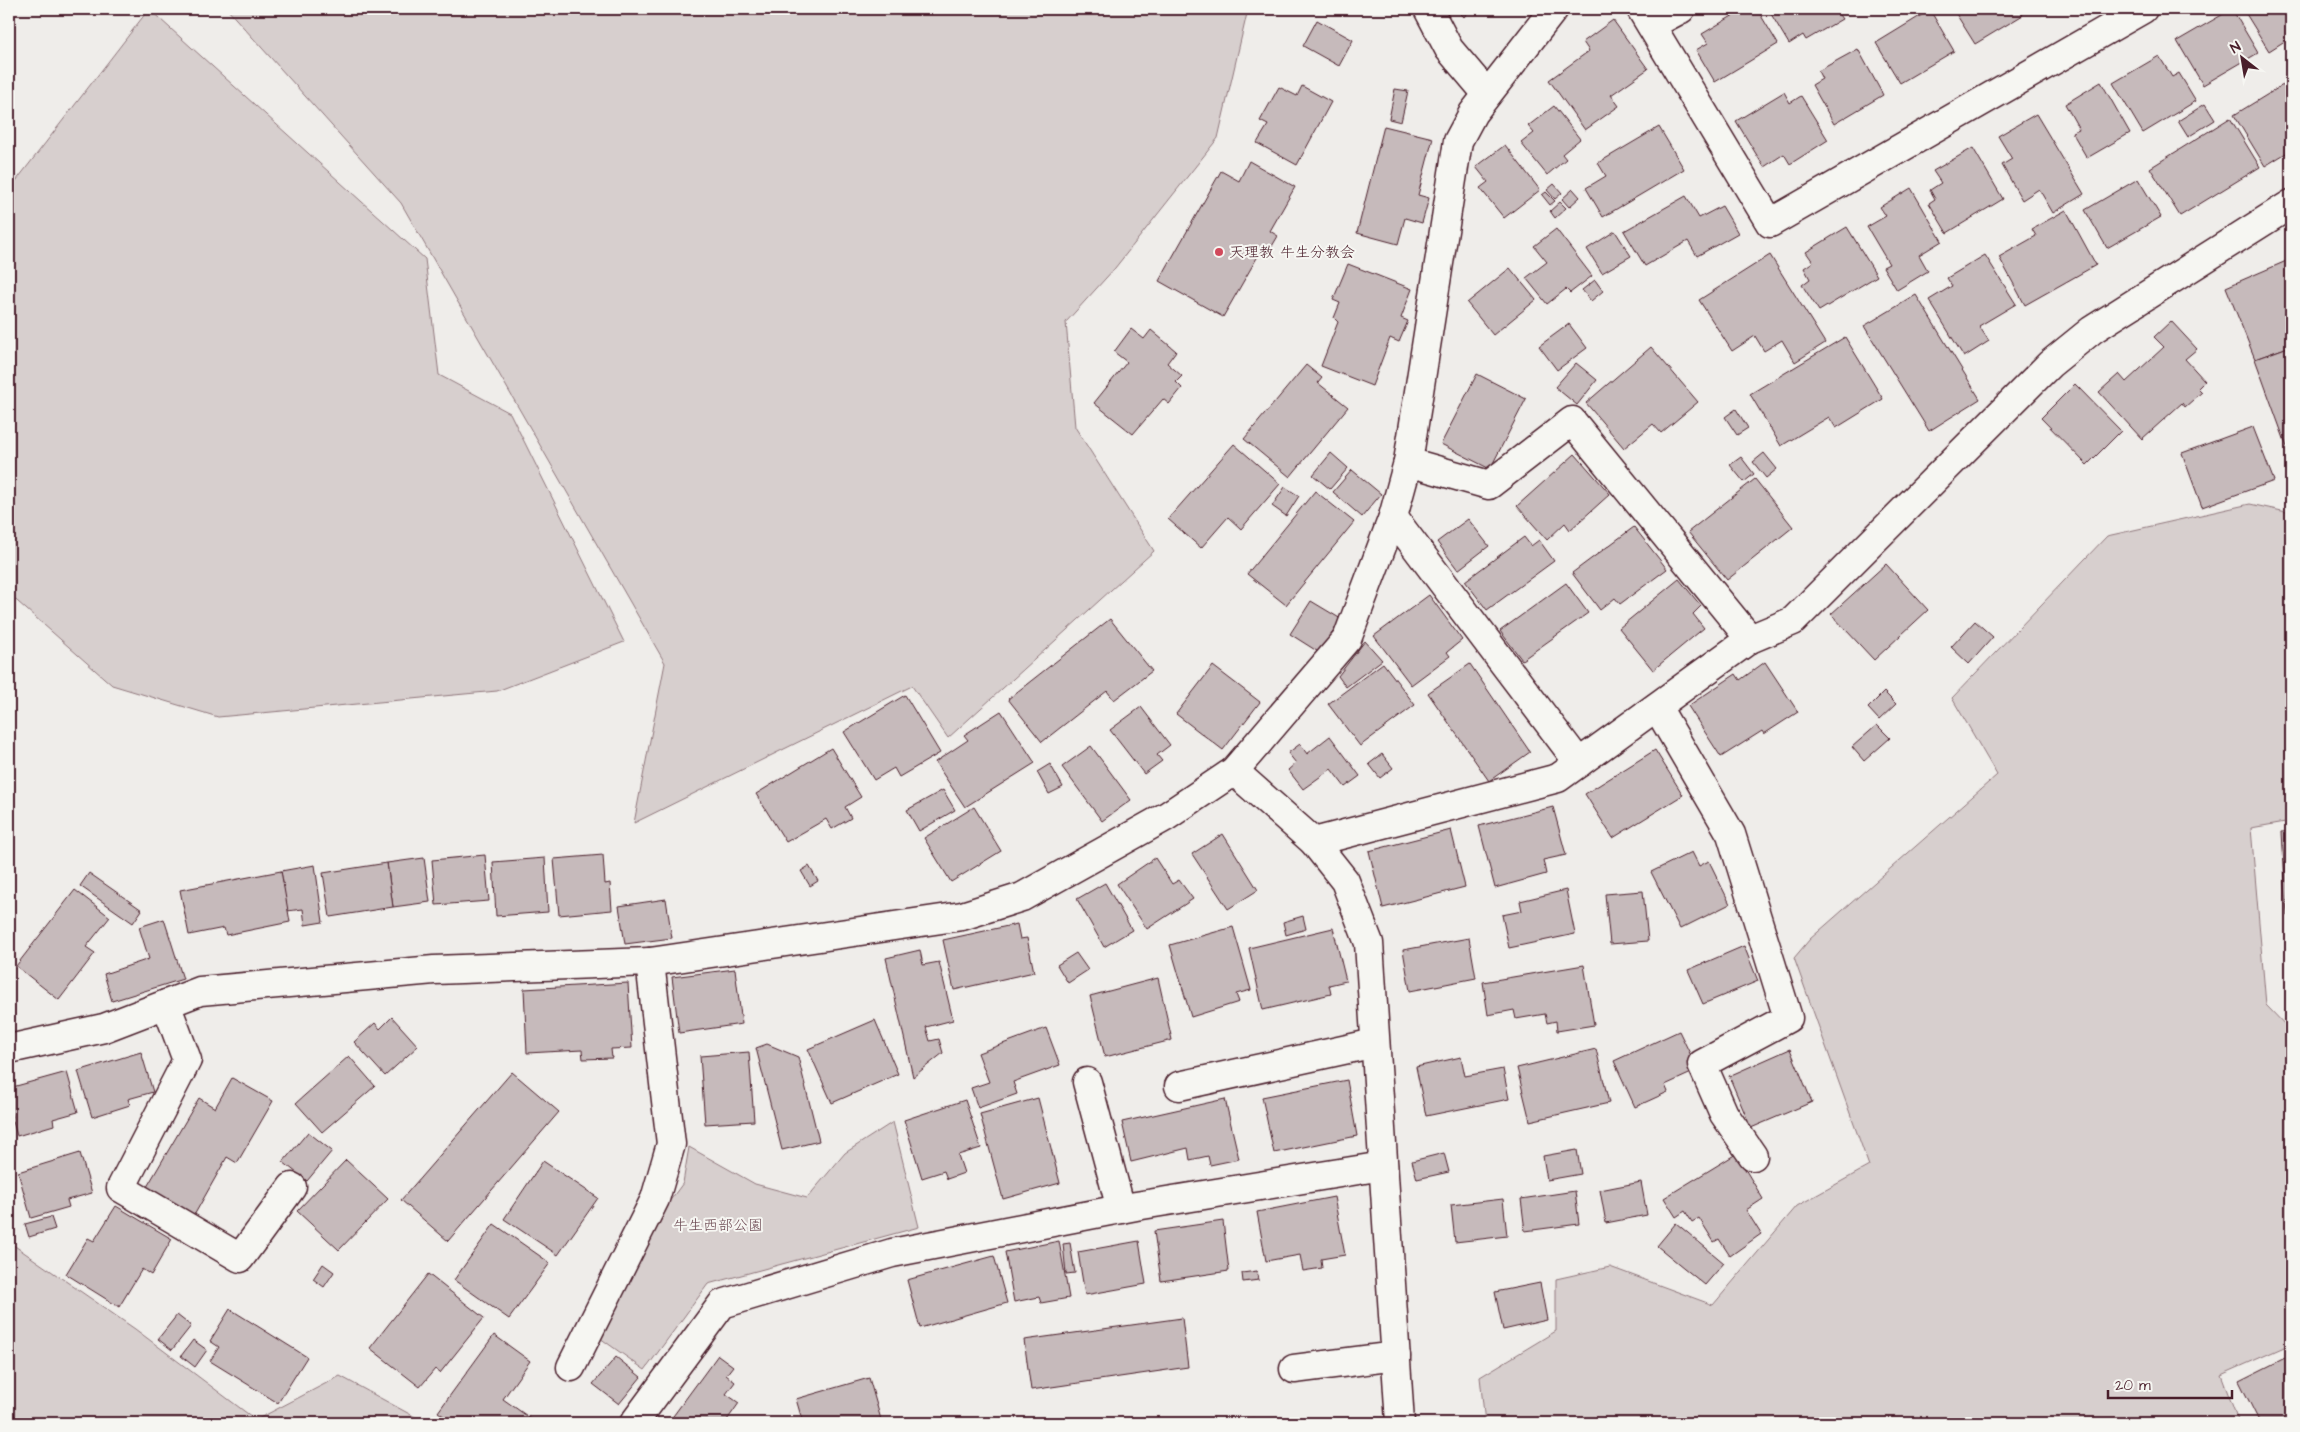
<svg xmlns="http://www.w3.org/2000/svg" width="2300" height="1432" font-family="'Architects Daughter','Klee One',sans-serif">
<rect width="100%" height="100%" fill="#efedea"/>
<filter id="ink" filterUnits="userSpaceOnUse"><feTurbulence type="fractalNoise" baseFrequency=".02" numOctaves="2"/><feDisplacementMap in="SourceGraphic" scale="10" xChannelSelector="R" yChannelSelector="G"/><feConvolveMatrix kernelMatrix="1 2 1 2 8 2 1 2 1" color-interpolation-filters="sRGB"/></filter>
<g filter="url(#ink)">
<g fill="#d7cfce" stroke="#90777c">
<polygon points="149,9 425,259 439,375 510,413 624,642 497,691 218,717 112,685 9,594 9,190"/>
<polygon points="227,9 1248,9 1218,138 1115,268 1066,322 1075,427 1154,551 948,738 912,686 634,823 665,663 401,203"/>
<polygon points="2250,504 2291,513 2291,821 2251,828 2266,1005 2291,1031 2291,1344 2221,1375 2239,1423 1485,1423 1480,1377 1556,1331 1556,1279 1610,1267 1713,1305 1797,1206 1869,1166 1794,958 1810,939 1997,775 1952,698 2107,536"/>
<polygon points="893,1122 919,1227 708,1284 645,1370 600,1338 666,1206 683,1183 689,1147 755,1184 807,1198 845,1153"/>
<polygon points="9,1242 135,1329 256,1420 340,1376 426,1423 9,1423"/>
</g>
<g fill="#c6babb" stroke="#4a1f2b">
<polygon points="1456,9 1471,9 1464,17"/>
<polygon points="1744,9 1757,9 1778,44 1715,82 1696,50 1708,43 1702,34"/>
<polygon points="1768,9 1835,9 1842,19 1806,40 1803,35 1789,44"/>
<polygon points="1953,9 2019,9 2023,15 1975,44"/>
<polygon points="2232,9 2258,53 2203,85 2177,41"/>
<polygon points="2243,9 2291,9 2291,37 2269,51"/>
<polygon points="1930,10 1954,51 1900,83 1876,43"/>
<polygon points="1317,20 1353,40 1339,66 1303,46"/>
<polygon points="1613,20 1648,69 1611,95 1619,106 1585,130 1549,80 1589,51 1583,42"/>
<polygon points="1858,49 1883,95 1834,124 1812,85 1822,79 1818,71"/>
<polygon points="2159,56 2172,77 2179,73 2196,101 2143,133 2113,83"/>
<polygon points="2291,80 2291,150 2265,166 2234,115"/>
<polygon points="2101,82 2130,133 2087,158 2072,132 2079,129 2065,104"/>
<polygon points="1302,86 1331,102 1297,165 1257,143 1268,125 1260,121 1279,87 1297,96"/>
<polygon points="1395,89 1408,91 1401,122 1389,119"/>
<polygon points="1784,92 1790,103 1801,96 1828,140 1790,164 1784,154 1764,167 1736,121"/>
<polygon points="2205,104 2215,120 2188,137 2178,121"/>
<polygon points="1554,106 1580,139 1562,154 1566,159 1547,175 1521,143 1534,133 1528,126"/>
<polygon points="2036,114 2084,194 2053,213 2039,189 2022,200 2002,165 2012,159 1998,136"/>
<polygon points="2230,118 2260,167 2180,216 2150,168"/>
<polygon points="1384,126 1433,138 1418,195 1429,198 1422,223 1405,218 1398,244 1357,233"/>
<polygon points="1659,127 1684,169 1603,217 1586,188 1606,176 1598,163"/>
<polygon points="1505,145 1540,190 1504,218 1480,188 1488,182 1476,167"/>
<polygon points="1973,148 2003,199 1947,233 1929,203 1935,199 1930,190 1941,183 1933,171"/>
<polygon points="1249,161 1295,187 1270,231 1278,236 1268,253 1262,249 1223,317 1159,281 1221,171 1239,181"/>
<polygon points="2138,179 2161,217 2107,248 2085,210"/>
<polygon points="1554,184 1562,193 1555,199 1547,190"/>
<polygon points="1911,188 1942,241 1919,255 1928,271 1897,290 1883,267 1889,264 1867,227 1886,216 1880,207"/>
<polygon points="1573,189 1580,197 1569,207 1562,199"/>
<polygon points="1546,192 1555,201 1550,205 1542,195"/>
<polygon points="1686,196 1699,218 1722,206 1738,233 1697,256 1688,241 1645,266 1624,231"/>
<polygon points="1560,202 1566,208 1555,218 1550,211"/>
<polygon points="2066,210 2096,265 2025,305 1999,257 2036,236 2032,229"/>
<polygon points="1847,227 1877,276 1819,311 1802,285 1810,279 1804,268 1813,262 1806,252"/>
<polygon points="1556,229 1592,276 1570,293 1566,289 1547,304 1526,278 1547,262 1534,246"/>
<polygon points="1615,231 1631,256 1602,273 1587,249"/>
<polygon points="1770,255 1825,343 1795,362 1782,340 1764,351 1755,336 1732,351 1699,300"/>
<polygon points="1985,255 2016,304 1979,326 1989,341 1964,357 1929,300 1952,286 1947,278"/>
<polygon points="2291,259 2291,346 2255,359 2226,287"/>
<polygon points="1348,264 1412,289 1401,318 1408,321 1399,342 1390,338 1372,386 1321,366 1338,322 1334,318 1340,303 1333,300"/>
<polygon points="1510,268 1536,300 1493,335 1467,303"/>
<polygon points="1595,280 1603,291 1591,301 1582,290"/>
<polygon points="1916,295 1980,399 1929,431 1864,326"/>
<polygon points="2171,321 2197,349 2185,359 2205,381 2198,388 2202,392 2185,407 2182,403 2142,439 2099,392 2119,374 2126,382 2164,347 2154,337"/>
<polygon points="1569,324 1587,348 1557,370 1539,346"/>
<polygon points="1131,329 1144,339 1151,330 1176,351 1167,363 1182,376 1176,382 1182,388 1169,404 1163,399 1133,434 1094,403 1127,362 1114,352"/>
<polygon points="1845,337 1883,399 1836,428 1829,417 1781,446 1750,394"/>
<polygon points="2291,346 2291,458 2255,359"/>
<polygon points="1651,347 1698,402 1661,433 1653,424 1624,448 1586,403"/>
<polygon points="1576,363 1597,380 1577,405 1555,387"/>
<polygon points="1306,365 1322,378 1318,383 1348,407 1290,477 1244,439"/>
<polygon points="1477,374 1526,399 1490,469 1441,444"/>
<polygon points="2075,384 2121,431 2087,465 2041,418"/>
<polygon points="1736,409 1748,428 1737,435 1725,417"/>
<polygon points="2253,427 2274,481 2202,507 2182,453"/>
<polygon points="1234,444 1280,484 1241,529 1228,517 1201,548 1168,519"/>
<polygon points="1331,453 1348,468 1330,489 1313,475"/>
<polygon points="1764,453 1777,469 1766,478 1753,462"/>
<polygon points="1575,454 1610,494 1570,530 1565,523 1547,540 1517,506"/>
<polygon points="1741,457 1754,474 1744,482 1730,465"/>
<polygon points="1352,470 1381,494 1362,517 1333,492"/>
<polygon points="1755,479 1793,527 1727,580 1688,532"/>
<polygon points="1285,487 1299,496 1286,516 1272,506"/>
<polygon points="1315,491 1354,522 1286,605 1247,574"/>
<polygon points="1468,519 1489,546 1458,570 1437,542"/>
<polygon points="1634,527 1667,569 1620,604 1615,598 1600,610 1572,573"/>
<polygon points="1524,537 1531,546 1539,540 1554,561 1487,610 1465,581"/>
<polygon points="1886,564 1928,610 1874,660 1831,614"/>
<polygon points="1679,579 1701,606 1693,614 1704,628 1653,670 1619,628"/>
<polygon points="1566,583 1588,613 1522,660 1500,631"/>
<polygon points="1429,595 1462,640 1447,652 1450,656 1411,685 1374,636"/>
<polygon points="1311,601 1341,619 1320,653 1290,634"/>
<polygon points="1110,619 1152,671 1114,700 1107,691 1042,742 1008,699"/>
<polygon points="1975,621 1993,637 1969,664 1951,647"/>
<polygon points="1365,641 1382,660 1346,687 1338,676"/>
<polygon points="1765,662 1798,712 1764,734 1762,731 1721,757 1688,706 1736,674 1740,680"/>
<polygon points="1383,663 1415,705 1360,746 1328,704"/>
<polygon points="1470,664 1530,752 1489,781 1428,693"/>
<polygon points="1213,666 1260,702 1223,750 1176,714"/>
<polygon points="1884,692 1896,704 1879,720 1868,708"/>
<polygon points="905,695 940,753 899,777 894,768 874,780 844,732"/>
<polygon points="1141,707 1170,745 1157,755 1162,761 1144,774 1110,730"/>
<polygon points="1001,711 1035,763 965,807 935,762 968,740 964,735"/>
<polygon points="1877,725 1890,738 1864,761 1852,747"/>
<polygon points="1330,736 1360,776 1345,787 1331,769 1303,789 1288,770 1296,763 1288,753 1300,744 1307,754"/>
<polygon points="1091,746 1131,800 1102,821 1062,767"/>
<polygon points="831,748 861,797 845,807 851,818 832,829 826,819 786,842 756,794"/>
<polygon points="1655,750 1683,795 1613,838 1585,794"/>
<polygon points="1382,754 1393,768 1380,778 1369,764"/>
<polygon points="1050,764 1063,787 1049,794 1037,772"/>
<polygon points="943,790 955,810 919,831 907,810"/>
<polygon points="974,807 1001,851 951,882 924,838"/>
<polygon points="1553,807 1566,855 1543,860 1546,874 1495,888 1479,826"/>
<polygon points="1451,830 1465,887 1383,908 1369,851"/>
<polygon points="2291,831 2291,916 2287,916 2282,832"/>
<polygon points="1223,834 1258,890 1228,909 1192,854"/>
<polygon points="1692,852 1699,866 1709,861 1730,904 1680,929 1651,872"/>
<polygon points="485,855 489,901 436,905 432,860"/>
<polygon points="603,855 605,884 610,883 612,910 559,915 554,859"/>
<polygon points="424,858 430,902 393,907 387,863"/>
<polygon points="545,858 548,912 496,916 493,862"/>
<polygon points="1155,858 1172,884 1179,880 1193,899 1147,929 1117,884"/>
<polygon points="387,863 393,907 330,917 323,873"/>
<polygon points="315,865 323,922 305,925 303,909 287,911 281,871"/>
<polygon points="809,866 818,881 810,886 801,871"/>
<polygon points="281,871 290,922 226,935 224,928 189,935 180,890"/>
<polygon points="89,873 142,910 133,923 80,886"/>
<polygon points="1105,883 1132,930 1104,947 1077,899"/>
<polygon points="75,890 110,917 86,947 95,953 59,1000 16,966"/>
<polygon points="1566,890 1575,934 1509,948 1502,915 1522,911 1520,901"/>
<polygon points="1643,891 1648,941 1610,944 1605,894"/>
<polygon points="666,899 672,938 625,944 619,906"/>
<polygon points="1303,916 1306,929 1286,935 1283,922"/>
<polygon points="164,919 183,979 112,1001 104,974 149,959 139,927"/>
<polygon points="1017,924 1020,939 1027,938 1034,972 954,990 943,940"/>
<polygon points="1233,927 1251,990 1236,994 1239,1002 1191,1017 1170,945"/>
<polygon points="1333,928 1346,981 1329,985 1331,994 1263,1010 1249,948"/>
<polygon points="1469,938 1476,978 1410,991 1403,950"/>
<polygon points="1744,946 1758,981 1703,1004 1688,970"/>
<polygon points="920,950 923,965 939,962 953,1020 926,1027 930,1041 939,1039 943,1053 913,1077 886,958"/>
<polygon points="1076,953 1088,970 1068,983 1057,965"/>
<polygon points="1584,965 1594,1025 1557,1031 1556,1021 1547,1023 1545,1014 1516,1019 1514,1010 1488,1015 1483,982"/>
<polygon points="735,969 742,1024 679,1033 672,977"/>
<polygon points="1158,978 1172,1040 1105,1057 1090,996"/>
<polygon points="628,983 632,1048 611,1049 612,1058 583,1059 582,1050 527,1053 524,989"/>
<polygon points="392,1017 418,1046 385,1076 354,1042 375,1023 380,1029"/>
<polygon points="875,1020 898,1074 832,1103 808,1049"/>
<polygon points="1046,1028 1060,1065 1013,1082 1017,1094 978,1108 971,1088 989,1082 978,1053"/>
<polygon points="1679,1031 1698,1070 1665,1085 1668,1092 1635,1107 1614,1061"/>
<polygon points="767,1044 798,1057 819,1141 782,1150 756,1048"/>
<polygon points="1596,1049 1609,1103 1530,1121 1517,1068"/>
<polygon points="1790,1049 1812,1102 1751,1128 1729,1076"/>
<polygon points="141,1052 153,1092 128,1099 130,1105 92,1117 78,1071"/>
<polygon points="749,1052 754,1121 705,1124 700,1056"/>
<polygon points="349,1056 375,1086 322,1132 296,1103"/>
<polygon points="1461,1057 1465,1076 1503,1069 1509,1099 1426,1116 1416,1067"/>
<polygon points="67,1072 78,1112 53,1119 54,1125 17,1136 9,1107 9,1088"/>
<polygon points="512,1072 559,1112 448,1241 401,1200"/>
<polygon points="232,1078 273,1101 237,1163 227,1157 192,1219 144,1192 199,1098 215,1108"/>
<polygon points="1347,1080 1357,1136 1274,1153 1262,1097"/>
<polygon points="1038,1098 1060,1183 1003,1199 980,1114"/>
<polygon points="1225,1099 1239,1159 1210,1165 1208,1156 1190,1160 1188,1148 1131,1162 1122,1122"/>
<polygon points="965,1100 981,1148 958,1155 964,1173 947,1179 944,1171 922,1178 904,1120"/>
<polygon points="308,1132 332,1151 307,1181 283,1162"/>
<polygon points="1577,1150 1581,1174 1547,1180 1543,1156"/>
<polygon points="80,1153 92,1193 67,1200 69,1207 31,1218 18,1172"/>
<polygon points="1444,1153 1449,1172 1417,1179 1412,1161"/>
<polygon points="1736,1154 1763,1199 1746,1210 1761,1234 1730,1256 1719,1239 1714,1242 1699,1218 1692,1222 1685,1211 1676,1217 1664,1198"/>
<polygon points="346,1160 388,1199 339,1250 297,1211"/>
<polygon points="543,1161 598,1198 558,1255 504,1219"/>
<polygon points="1641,1182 1647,1215 1606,1223 1600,1190"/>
<polygon points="1575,1191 1579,1224 1525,1231 1521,1199"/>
<polygon points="1334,1197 1345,1255 1321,1259 1322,1268 1303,1271 1300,1255 1266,1261 1257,1212"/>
<polygon points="1503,1199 1507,1236 1455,1242 1451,1205"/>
<polygon points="116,1206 172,1239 151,1275 142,1269 119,1307 66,1274 88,1238 94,1241"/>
<polygon points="51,1217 55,1229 29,1237 25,1224"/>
<polygon points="1223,1221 1229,1271 1161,1281 1154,1231"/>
<polygon points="1676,1223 1724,1263 1705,1285 1657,1246"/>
<polygon points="494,1224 550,1263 509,1319 454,1280"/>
<polygon points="1059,1241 1069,1298 1041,1303 1039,1297 1014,1302 1005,1252"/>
<polygon points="1139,1241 1146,1284 1085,1295 1078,1252"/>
<polygon points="1070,1243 1075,1273 1066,1274 1063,1244"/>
<polygon points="994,1256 1007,1303 920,1328 907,1280"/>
<polygon points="323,1264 334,1272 324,1287 313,1279"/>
<polygon points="1257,1271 1259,1280 1243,1282 1242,1273"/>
<polygon points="428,1274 484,1318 440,1373 435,1369 420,1387 370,1348"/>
<polygon points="1540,1283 1547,1320 1503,1330 1495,1292"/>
<polygon points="230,1309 307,1357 278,1403 210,1361 219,1347 210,1341"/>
<polygon points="177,1315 191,1326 172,1350 158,1339"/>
<polygon points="1182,1318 1188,1367 1031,1390 1024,1340"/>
<polygon points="494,1335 530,1361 503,1399 537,1423 478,1423 471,1418 467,1423 454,1423 438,1412"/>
<polygon points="193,1340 207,1350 195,1367 181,1356"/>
<polygon points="718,1355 733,1366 726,1375 735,1382 726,1394 739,1403 725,1423 668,1423"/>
<polygon points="2291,1355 2291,1420 2284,1423 2260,1423 2239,1381"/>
<polygon points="616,1357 641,1377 619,1404 593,1384"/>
<polygon points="869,1378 882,1423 803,1423 796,1399"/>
<polygon points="1254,1418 1255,1423 1213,1423"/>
</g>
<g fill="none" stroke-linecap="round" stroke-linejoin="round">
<defs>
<g id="minor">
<polyline points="1428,9 1449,49 1487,94"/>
<polyline points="1641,9 1770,223 2143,9"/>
<polyline points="1651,25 1681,9"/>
<polyline points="1408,462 1489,485 1572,421 1750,639"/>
<polyline points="1393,517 1579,763"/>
<polyline points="1657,707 1731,834 1788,1018 1702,1064 1724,1114 1753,1156"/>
<polyline points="1234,771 1314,842 1558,778 1750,639 1793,621 2050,364 2092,330 2291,204"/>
<polyline points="1314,842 1345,881 1369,943 1400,1423"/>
<polyline points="166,1004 187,1060 121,1188 240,1258 292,1187"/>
<polyline points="9,1049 104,1028 200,991 434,970 650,962 962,916 1022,897 1167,816 1234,771 1347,639 1393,517 1408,462 1458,141 1473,113 1554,9"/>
<polyline points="1087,1082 1121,1209"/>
<polyline points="1179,1086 1375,1043"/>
<polyline points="571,1367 655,1199 671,1144 650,962"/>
<polyline points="1294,1369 1396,1356"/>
<polyline points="634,1423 722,1304 892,1253 1136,1206 1383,1166"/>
</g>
</defs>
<use href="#minor" stroke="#4a1f2b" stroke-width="31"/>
<use href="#minor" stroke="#f6f6f2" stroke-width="28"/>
</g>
</g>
<circle fill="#d1495b" stroke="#f6f6f2" stroke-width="2" cx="1219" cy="252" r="5"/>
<g text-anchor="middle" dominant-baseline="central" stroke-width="4" stroke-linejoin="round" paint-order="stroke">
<g font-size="15" fill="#4a1f2b" stroke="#f6f6f2" text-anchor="start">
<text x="1229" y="252">天理教 牛生分教会</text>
</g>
<g font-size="15" fill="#6d4b54" stroke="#f6f6f2">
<text x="718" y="1225">牛生西部公園</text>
</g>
</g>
<rect width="2300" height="1432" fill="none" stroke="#f6f6f2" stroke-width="30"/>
<rect x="15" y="15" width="2270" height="1402" fill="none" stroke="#4a1f2b" stroke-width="2" filter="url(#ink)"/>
<g transform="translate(2242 58) rotate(329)" stroke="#f6f6f2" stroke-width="4" paint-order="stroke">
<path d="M0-4L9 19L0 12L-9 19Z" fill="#4a1f2b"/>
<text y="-8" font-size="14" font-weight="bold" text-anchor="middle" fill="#4a1f2b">N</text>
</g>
<path d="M2108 1390v8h124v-8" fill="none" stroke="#4a1f2b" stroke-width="2.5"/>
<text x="2115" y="1390" font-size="15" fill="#4a1f2b" stroke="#f6f6f2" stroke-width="4" paint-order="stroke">20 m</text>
</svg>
